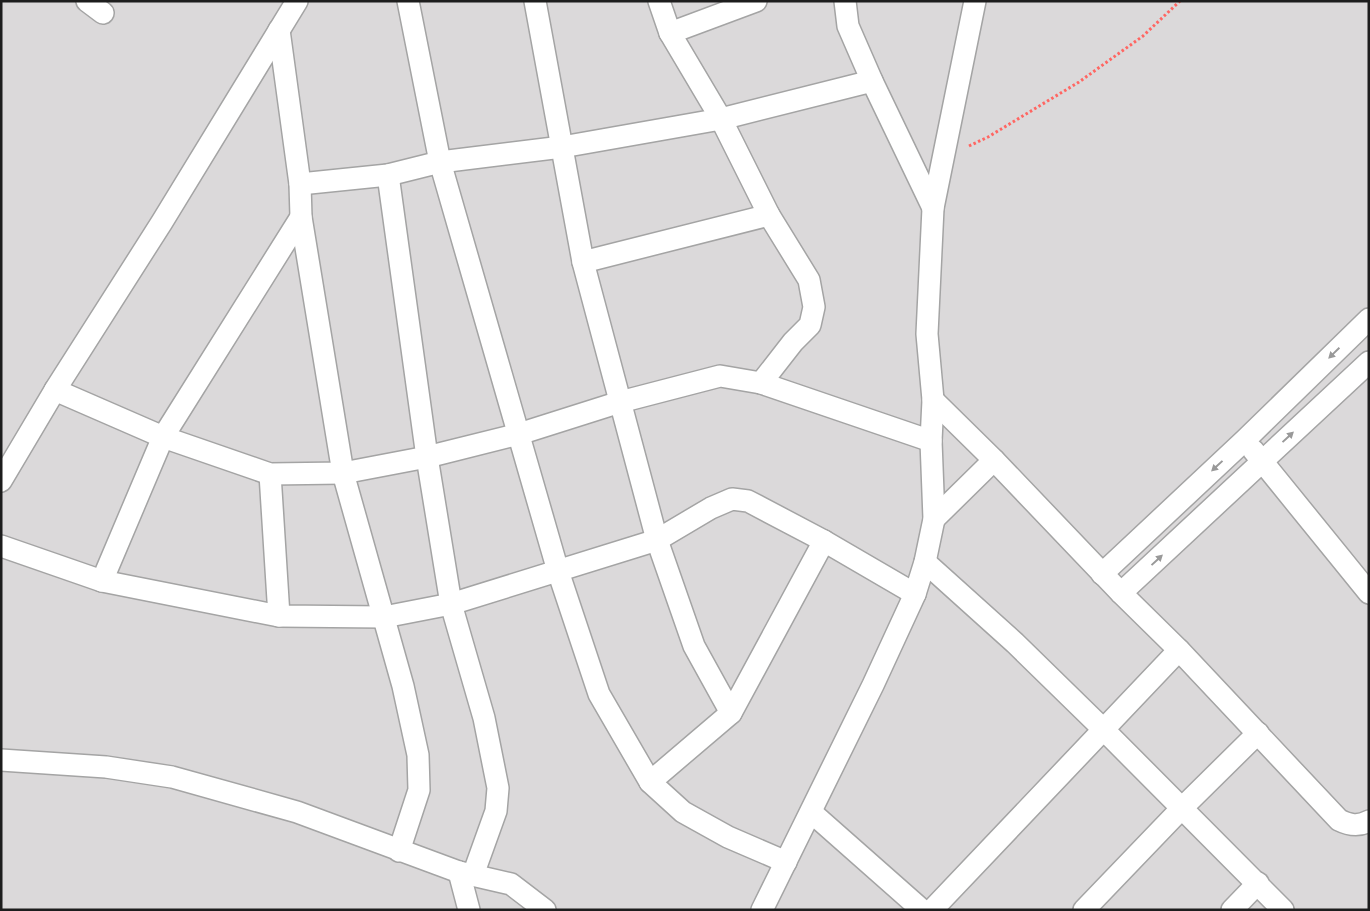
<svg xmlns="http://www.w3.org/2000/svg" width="1370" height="911" font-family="'Exo 2',sans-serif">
<rect width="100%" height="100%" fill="#efe9e2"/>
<rect fill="#dbd9da" x="1" y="1" width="1368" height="909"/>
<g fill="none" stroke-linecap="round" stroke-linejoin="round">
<defs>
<g id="minor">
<polyline points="87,1 103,13"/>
<polyline points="408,1 440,162 558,571 599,694 650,782 683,812 728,837 786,862"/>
<polyline points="535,1 583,262 657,540 694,646 731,713"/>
<polyline points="659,1 670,33 721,119 769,215 809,280 814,307 810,325 793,342 761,383"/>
<polyline points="845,1 848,26 872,81 933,208"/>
<polyline points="279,30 300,184 301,217 343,473 403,686 418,755 419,790 399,851"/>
<polyline points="670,33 756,1"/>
<polyline points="388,175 427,457 451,604 484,718 498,788 496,811 473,875"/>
<polyline points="300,184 388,175 440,162 562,147 721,119 872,81"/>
<polyline points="583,262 769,215"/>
<polyline points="55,390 163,437 270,474 343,473 427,457 519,434 620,402 720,376 761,383 931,441"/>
<path d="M933 400 994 460 1121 593 1179 650 1339 820C1349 825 1358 827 1369 821"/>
<polyline points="1253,450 1369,593"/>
<polyline points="270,474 279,616"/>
<polyline points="1,481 55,390 162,222 297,1"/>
<polyline points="934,519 994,460"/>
<polyline points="1,546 102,581 279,616 384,617 451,604 657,540 711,508 732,499 748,501 824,541 915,594"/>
<polyline points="925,562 1015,643 1103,729 1283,910"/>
<polyline points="1102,574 1245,440 1369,319"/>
<polyline points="102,581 163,437 301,217"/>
<polyline points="1121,593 1369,362"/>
<polyline points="1,760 106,767 172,777 297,812 459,872 511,884 545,910"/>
<polyline points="650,782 731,713 824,541"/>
<polyline points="811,812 922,910"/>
<polyline points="459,872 469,910"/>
<polyline points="762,910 873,685 915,594 925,562 934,519 931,441 933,400 927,334 933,208 975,1"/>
<polyline points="932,910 1179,650"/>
<polyline points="1084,910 1181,809 1258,733"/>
<polyline points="1232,910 1258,883"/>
</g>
</defs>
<use href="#minor" stroke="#a4a4a4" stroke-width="24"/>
<polyline stroke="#ff6662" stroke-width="3" stroke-dasharray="2.5 2.5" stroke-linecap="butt" points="969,146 988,137 1079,82 1143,36 1180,1"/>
<use href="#minor" stroke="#fff" stroke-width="21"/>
</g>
<defs><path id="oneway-solid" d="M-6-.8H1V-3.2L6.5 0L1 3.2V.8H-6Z" transform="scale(1.25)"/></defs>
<g fill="#999">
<use href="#oneway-solid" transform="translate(1334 353) rotate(136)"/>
<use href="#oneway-solid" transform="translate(1288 437) rotate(-43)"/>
<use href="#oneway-solid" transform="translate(1217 466) rotate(137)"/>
<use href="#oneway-solid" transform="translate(1157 560) rotate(-43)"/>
</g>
<rect width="1370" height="911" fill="none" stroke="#1d1d1d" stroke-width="5"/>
</svg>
